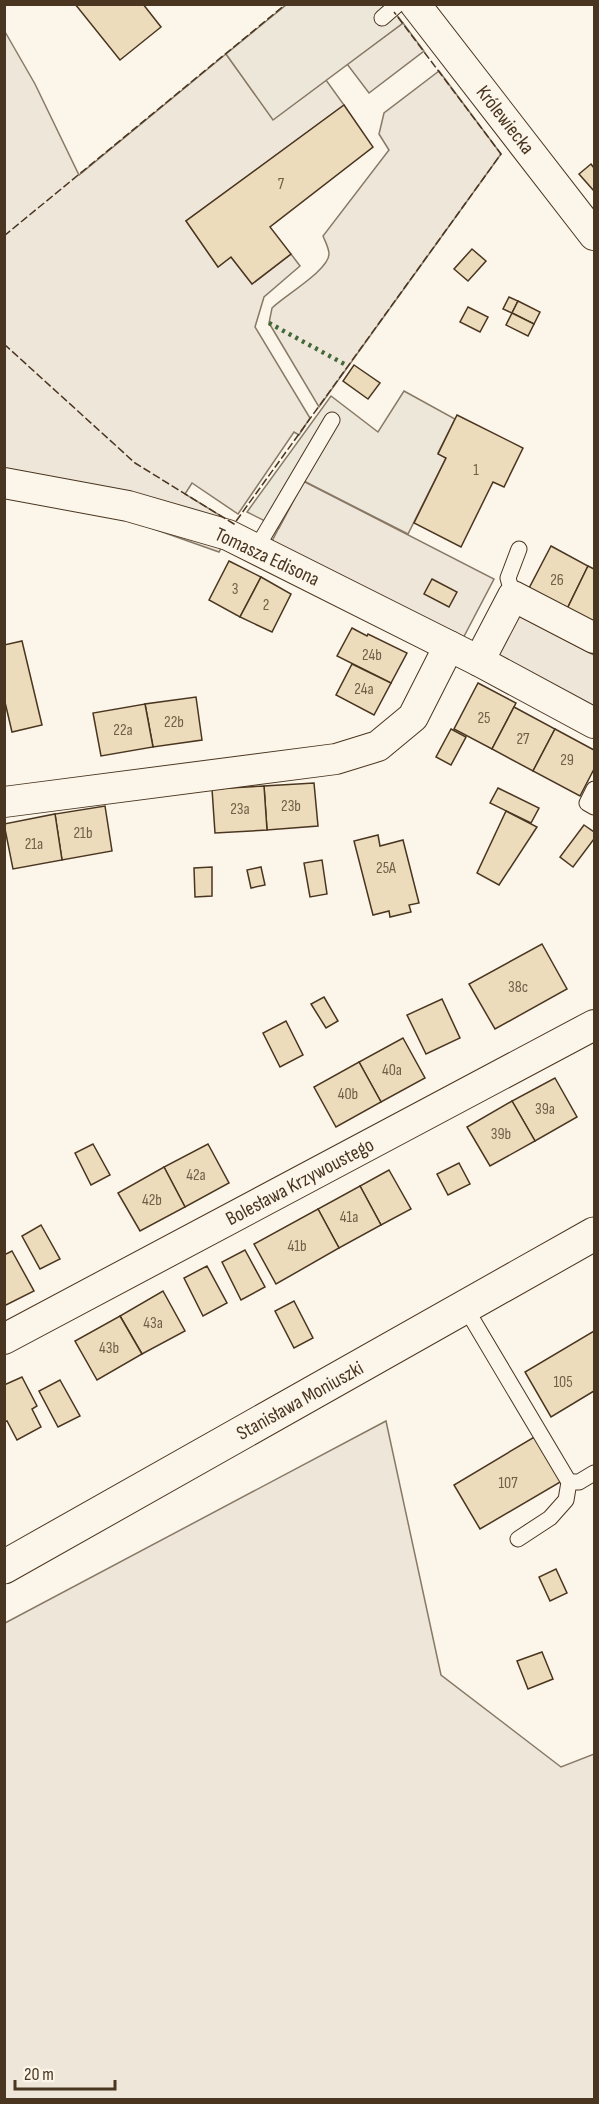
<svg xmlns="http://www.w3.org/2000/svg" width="599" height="2104" font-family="'Sofia Sans Condensed',sans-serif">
<rect width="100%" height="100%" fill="#fbf6e9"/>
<g fill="#ede6d9" stroke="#887966" stroke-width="1.5">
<polygon points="403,23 424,51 369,93 347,64"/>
<polygon points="4,30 35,84 79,175 226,54 273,119 326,80 344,105 186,221 218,267 231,257 252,284 291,254 300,266 264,297 255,327 310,418 299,435 294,432 238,514 192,483 185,494 234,524 219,552 120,517 5,497"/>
<path d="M439 71 501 154 319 407 269 323 272 308C284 296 329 270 329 254 329 248 325 241 323 236L389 150 379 134 384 113Z"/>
<polygon points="303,481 494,579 460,644 270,545"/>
<polygon points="520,616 594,655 594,710 494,654 511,618"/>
<polygon points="386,1421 441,1675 561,1767 594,1754 594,2099 5,2099 5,1623"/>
</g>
<g fill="#ede7d9" stroke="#887966" stroke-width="1.5">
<polygon points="286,5 389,5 403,23 273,120 226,54"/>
<polygon points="404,391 455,419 438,453 446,458 408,534 304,481 279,528 247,512 331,396 378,432"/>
</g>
<g fill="#ecdcbc" stroke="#4a3520" stroke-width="1.5">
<polygon points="75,4 143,4 161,27 120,60"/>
<polygon points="344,105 373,147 270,227 291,254 252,284 231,257 218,267 186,221"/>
<polygon points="591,164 594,168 594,191 579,174"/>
<polygon points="472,249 486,261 468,281 454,269"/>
<polygon points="509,297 518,301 512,313 503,309"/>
<polygon points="518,301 540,312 534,324 512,313"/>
<polygon points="468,307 488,317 480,332 460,322"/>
<polygon points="512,313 534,324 528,336 506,325"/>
<polygon points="354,365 380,383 368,399 343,381"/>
<polygon points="457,415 523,448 504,487 493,482 461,547 414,523 446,458 438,454"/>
<polygon points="551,546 588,566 565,613 526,594"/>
<polygon points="229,561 261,577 240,617 209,600"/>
<polygon points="588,566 594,569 594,623 567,609"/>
<polygon points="261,577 291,594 272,632 240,617"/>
<polygon points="432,579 457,592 449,607 424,594"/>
<polygon points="352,628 367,636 368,634 407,653 391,683 337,656"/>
<polygon points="22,641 42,725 12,732 4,698 4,645"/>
<polygon points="352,664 391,683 374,715 336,695"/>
<polygon points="478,683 516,703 492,749 454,729"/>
<polygon points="196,697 202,740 153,747 145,704"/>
<polygon points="145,704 153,747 101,756 93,713"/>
<polygon points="514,707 555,729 533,771 492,749"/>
<polygon points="451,729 466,737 451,765 436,757"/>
<polygon points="555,729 594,750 594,769 580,796 533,771"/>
<polygon points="314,783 318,826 267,830 264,786"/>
<polygon points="264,786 267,830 215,833 212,789"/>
<polygon points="498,788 539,808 531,823 490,803"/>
<polygon points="105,806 112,851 62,860 55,814"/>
<polygon points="506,811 537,827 499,885 477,873"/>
<polygon points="55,814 62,860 13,869 4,824"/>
<polygon points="584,825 594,832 594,839 573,867 560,857"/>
<polygon points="378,835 380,846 403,840 419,903 409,905 411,912 390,917 389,911 373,915 354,841"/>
<polygon points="322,860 327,894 310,897 304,863"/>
<polygon points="212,867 212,896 195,897 194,868"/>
<polygon points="261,867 265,885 251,888 247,870"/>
<polygon points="542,944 567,989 495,1029 469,984"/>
<polygon points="324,997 338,1021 326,1028 311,1004"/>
<polygon points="442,999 460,1038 426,1054 407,1015"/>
<polygon points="286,1021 303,1055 280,1067 263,1033"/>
<polygon points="403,1038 425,1078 381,1102 359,1062"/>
<polygon points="359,1062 381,1102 336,1127 314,1087"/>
<polygon points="555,1078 577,1117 535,1141 512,1101"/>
<polygon points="512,1101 535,1141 490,1166 467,1127"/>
<polygon points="93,1144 110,1175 91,1185 75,1153"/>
<polygon points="208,1144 229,1183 185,1207 164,1167"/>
<polygon points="459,1163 470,1184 448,1195 437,1174"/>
<polygon points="164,1167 185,1207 140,1231 118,1193"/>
<polygon points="389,1170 411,1209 381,1225 360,1186"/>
<polygon points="360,1186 381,1225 339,1248 318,1209"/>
<polygon points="318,1209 339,1248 276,1284 254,1244"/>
<polygon points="41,1225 60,1259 40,1269 22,1236"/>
<polygon points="245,1250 265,1287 241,1300 222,1262"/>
<polygon points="12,1251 34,1291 4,1306 4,1255"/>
<polygon points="207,1266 227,1303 203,1316 184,1278"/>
<polygon points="163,1291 185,1331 142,1354 120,1316"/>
<polygon points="294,1301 313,1338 294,1348 275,1311"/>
<polygon points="120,1316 142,1354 97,1380 75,1341"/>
<polygon points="594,1331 594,1391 551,1417 525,1372"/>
<polygon points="22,1377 37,1406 32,1409 41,1427 17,1440 7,1421 4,1422 4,1385"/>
<polygon points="60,1380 80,1416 58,1427 39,1391"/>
<polygon points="536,1436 562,1481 480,1529 454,1485"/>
<polygon points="556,1569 567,1593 550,1601 539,1577"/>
<polygon points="542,1652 553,1679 528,1689 517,1661"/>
</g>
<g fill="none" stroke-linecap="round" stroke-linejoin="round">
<defs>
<g id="service">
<polyline points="382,18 398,4"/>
<polyline points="256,549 332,420"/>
<polyline points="513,596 508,578 519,549"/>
<polyline points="594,789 587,803 594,807"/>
<polyline points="465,1307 569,1482 566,1500 550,1518 518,1539"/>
<polyline points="569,1482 579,1482 594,1473"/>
</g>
<g id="minor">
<polyline points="415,4 594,235"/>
<polyline points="4,483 128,506 228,535 479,661 594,723"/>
<polyline points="479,661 513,596 594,638"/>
<polyline points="4,802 336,759 378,746 413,717 449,646"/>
<polyline points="4,1339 594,1025"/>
</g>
<polyline id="tertiary" points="4,1567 594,1234"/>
</defs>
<use href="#service" stroke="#4a3520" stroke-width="17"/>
<use href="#minor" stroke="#4a3520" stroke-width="32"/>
<use href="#tertiary" stroke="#4a3520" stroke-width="35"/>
<use href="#service" stroke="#fbf6e9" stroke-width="15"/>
<use href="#minor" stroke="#fbf6e9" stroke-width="30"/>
<use href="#tertiary" stroke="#fbf6e9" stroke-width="33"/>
<polyline stroke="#436837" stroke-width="4.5" stroke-dasharray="3 4.5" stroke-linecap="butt" points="269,323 348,366"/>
<g stroke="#4a3520" stroke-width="1.5" stroke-dasharray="8 3" stroke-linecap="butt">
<polyline points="4,236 286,4"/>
<polyline points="4,344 135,463 234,524 501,154 394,12"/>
</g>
</g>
<g text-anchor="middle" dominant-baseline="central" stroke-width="4.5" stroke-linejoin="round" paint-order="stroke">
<g font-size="16" fill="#725f47">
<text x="281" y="184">7</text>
<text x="476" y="470">1</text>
<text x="557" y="580">26</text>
<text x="235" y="589">3</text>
<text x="266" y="605">2</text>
<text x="372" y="655">24b</text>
<text x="364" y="689">24a</text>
<text x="484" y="718">25</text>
<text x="174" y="722">22b</text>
<text x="123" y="730">22a</text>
<text x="523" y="739">27</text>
<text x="567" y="760">29</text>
<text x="291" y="806">23b</text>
<text x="240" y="809">23a</text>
<text x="83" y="833">21b</text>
<text x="34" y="844">21a</text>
<text x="386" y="868">25A</text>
<text x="518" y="987">38c</text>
<text x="392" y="1070">40a</text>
<text x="348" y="1094">40b</text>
<text x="545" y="1109">39a</text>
<text x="501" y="1134">39b</text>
<text x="196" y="1175">42a</text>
<text x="152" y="1200">42b</text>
<text x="349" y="1217">41a</text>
<text x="297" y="1246">41b</text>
<text x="153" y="1323">43a</text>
<text x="109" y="1348">43b</text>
<text x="563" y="1382">105</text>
<text x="508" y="1483">107</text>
</g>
<g font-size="20" fill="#4a3520" stroke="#fbf6e9">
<text transform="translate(505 120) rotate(52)">Królewiecka</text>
<text transform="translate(267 557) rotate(25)">Tomasza Edisona</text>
<text transform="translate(300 1182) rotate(-28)">Bolesława Krzywoustego</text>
<text transform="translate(300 1401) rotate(-29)">Stanisława Moniuszki</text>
</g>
</g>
<rect width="599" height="2104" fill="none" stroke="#4a3520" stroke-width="12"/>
<path d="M15 2080v9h100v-9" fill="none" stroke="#4a3520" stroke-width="3"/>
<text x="24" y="2080" font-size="18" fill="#4a3520" stroke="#fbf6e9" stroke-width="4.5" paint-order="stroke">20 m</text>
</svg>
